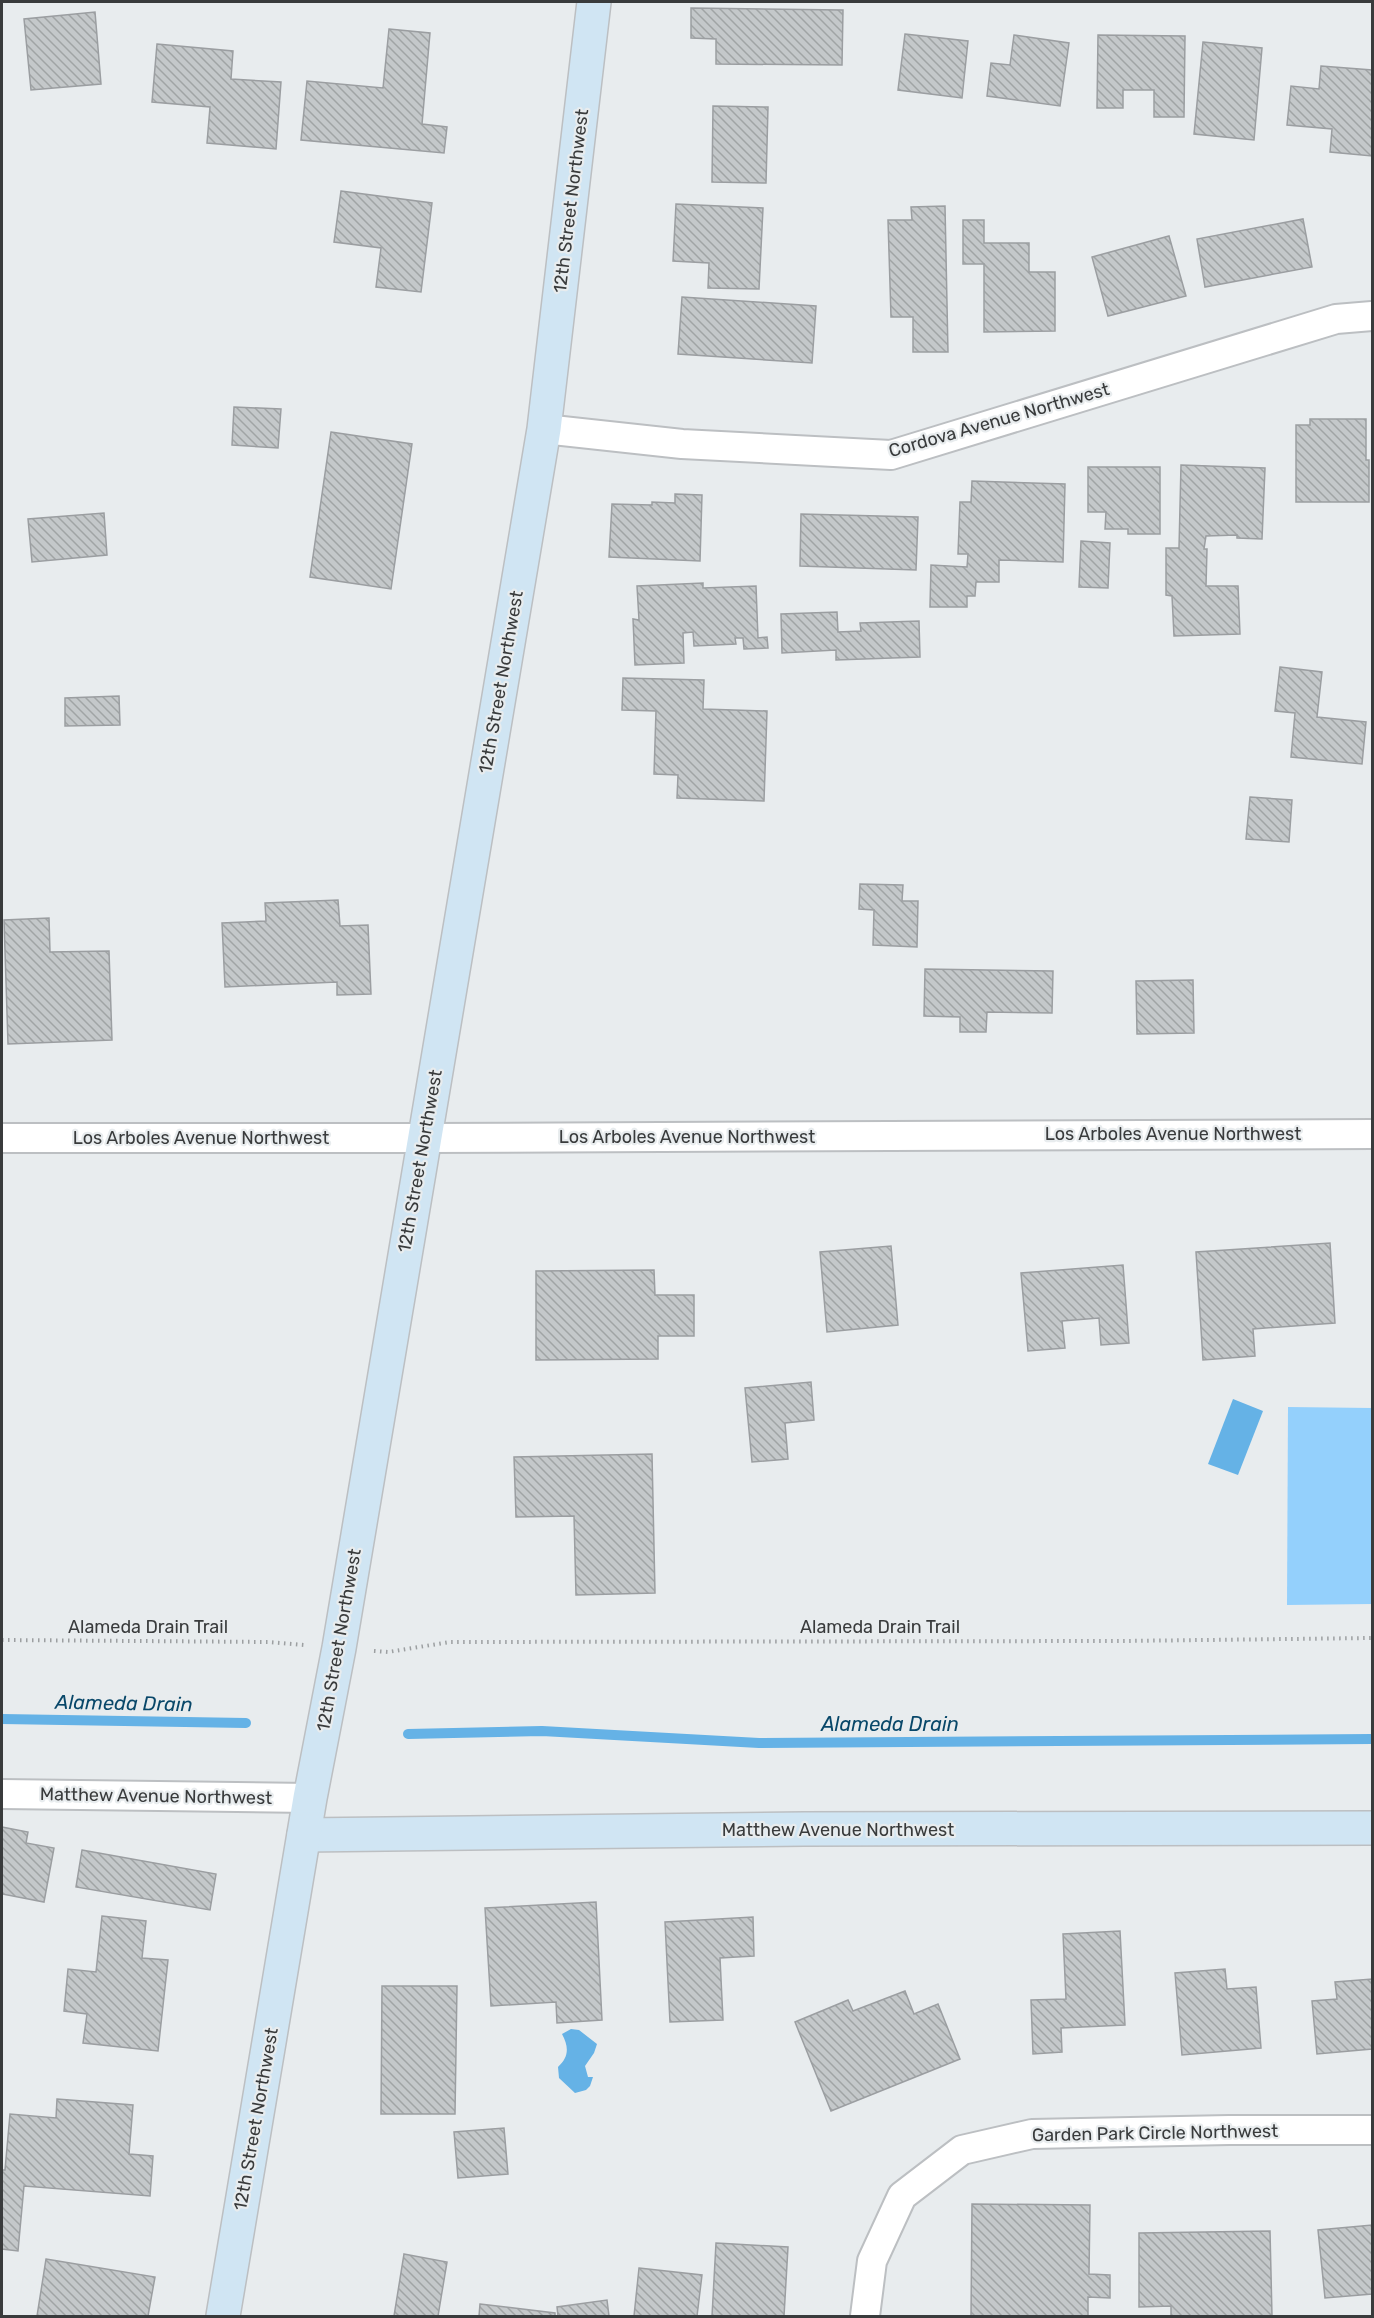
<svg xmlns="http://www.w3.org/2000/svg" width="1374" height="2318" font-family="Rubik,sans-serif">
<defs>
<pattern id="building-back-hatch" width="6" height="6" patternUnits="userSpaceOnUse" patternTransform="scale(1.5)"><rect width="6" height="6" fill="#c4c8ca"/><path d="M-1 5l2 2M0 0l6 6M5-1l2 2" fill="none" stroke="#a0a4a5"/></pattern>
</defs>
<rect width="100%" height="100%" fill="#e8ecee"/>
<polygon fill="#94d0fc" points="1288,1407 1372,1408 1372,1604 1287,1605"/>
<g fill="#65b2e6">
<polygon points="1233,1399 1263,1411 1238,1475 1208,1464"/>
<path d="M571 2029 579 2030 597 2044 594 2053 585 2066 588 2077H593L590 2086 586 2090 575 2093 559 2078 558 2067C569 2057 569 2047 562 2034Z"/>
</g>
<g fill="none" stroke-linecap="round" stroke-linejoin="round">
<g stroke="#65b2e6" stroke-width="10">
<polyline points="2,1719 246,1723"/>
<polyline points="408,1734 542,1731 759,1743 1372,1739"/>
</g>
</g>
<g fill="url(#building-back-hatch)" stroke="#9b9ea1" stroke-width="1.5">
<polygon points="691,8 843,10 842,65 716,64 716,39 691,38"/>
<polygon points="95,12 101,84 31,90 24,19"/>
<polygon points="389,29 430,33 422,124 447,127 444,153 301,140 307,81 383,88"/>
<polygon points="905,34 968,41 962,98 898,90"/>
<polygon points="1014,35 1069,43 1060,106 987,96 991,63 1010,65"/>
<polygon points="1098,35 1185,36 1184,117 1154,117 1154,90 1123,90 1123,108 1097,108"/>
<polygon points="1203,42 1262,48 1254,140 1194,134"/>
<polygon points="157,44 233,51 231,79 281,82 276,149 207,143 210,107 152,102"/>
<polygon points="1321,66 1372,70 1372,156 1330,152 1332,129 1287,125 1291,86 1319,89"/>
<polygon points="713,106 768,107 766,183 712,182"/>
<polygon points="341,191 432,203 421,292 376,287 381,248 334,242"/>
<polygon points="676,204 763,208 759,289 708,288 709,263 673,261"/>
<polygon points="945,206 948,352 913,352 913,317 891,317 888,220 912,220 911,207"/>
<polygon points="1303,219 1312,267 1205,287 1197,239"/>
<polygon points="963,220 984,220 984,243 1029,243 1029,272 1055,272 1055,331 984,332 984,264 963,264"/>
<polygon points="1169,236 1186,296 1108,316 1092,257"/>
<polygon points="682,297 816,306 812,363 678,354"/>
<polygon points="234,407 281,409 278,448 232,445"/>
<polygon points="1310,419 1366,419 1366,460 1369,460 1369,502 1296,502 1296,425 1310,425"/>
<polygon points="331,432 412,444 391,589 310,577"/>
<polygon points="1181,465 1265,468 1262,539 1237,538 1237,535 1206,536 1204,549 1207,549 1206,586 1238,586 1240,634 1174,636 1172,596 1166,595 1166,548 1179,548"/>
<polygon points="1088,467 1160,467 1160,534 1128,534 1128,529 1105,529 1106,512 1088,512"/>
<polygon points="972,481 1065,484 1063,562 999,560 999,582 976,582 975,596 967,596 967,607 930,607 931,565 967,567 968,554 958,554 960,502 971,502"/>
<polygon points="675,494 702,495 700,561 609,557 612,504 652,505 652,502 675,503"/>
<polygon points="104,513 107,555 32,562 28,519"/>
<polygon points="801,514 918,517 916,570 800,566"/>
<polygon points="1081,541 1110,543 1108,588 1079,587"/>
<polygon points="703,583 703,588 756,586 758,638 767,637 768,648 744,649 743,638 735,638 736,644 694,646 693,632 683,633 684,663 635,665 633,619 639,620 637,586"/>
<polygon points="837,612 838,632 861,631 860,623 919,621 920,657 836,660 836,650 782,653 781,614"/>
<polygon points="1280,667 1322,672 1317,717 1366,722 1362,764 1291,757 1295,713 1275,711"/>
<polygon points="623,678 704,680 703,709 767,711 764,801 677,798 678,775 654,774 656,711 622,710"/>
<polygon points="119,696 120,725 65,726 65,698"/>
<polygon points="1250,797 1292,800 1289,842 1246,839"/>
<polygon points="860,884 903,885 902,901 918,901 917,947 873,945 874,910 859,909"/>
<polygon points="338,900 340,926 368,925 371,994 337,995 337,982 225,987 222,923 266,921 265,903"/>
<polygon points="49,918 50,952 109,951 112,1040 8,1044 4,920"/>
<polygon points="925,969 1053,971 1052,1013 987,1012 986,1032 960,1032 960,1017 924,1016"/>
<polygon points="1193,980 1194,1033 1137,1034 1136,981"/>
<polygon points="1330,1243 1335,1323 1253,1329 1255,1356 1203,1360 1196,1252"/>
<polygon points="891,1246 898,1325 827,1332 820,1252"/>
<polygon points="1123,1265 1129,1343 1101,1345 1099,1318 1062,1321 1065,1348 1028,1351 1021,1273"/>
<polygon points="654,1270 655,1295 694,1295 694,1336 658,1336 658,1359 536,1360 536,1271"/>
<polygon points="811,1382 814,1420 785,1423 788,1459 752,1462 745,1388"/>
<polygon points="652,1454 655,1593 576,1595 574,1516 516,1517 514,1457"/>
<polygon points="2,1827 28,1832 26,1843 54,1848 44,1902 2,1894"/>
<polygon points="82,1850 216,1874 210,1910 76,1887"/>
<polygon points="596,1902 602,2020 557,2023 556,2002 491,2006 485,1908"/>
<polygon points="102,1916 146,1921 142,1958 168,1960 158,2051 83,2043 87,2014 64,2011 68,1969 96,1972"/>
<polygon points="753,1917 754,1956 720,1958 723,2020 670,2022 665,1922"/>
<polygon points="1120,1931 1125,2025 1061,2028 1062,2052 1033,2054 1031,2000 1066,1999 1063,1934"/>
<polygon points="1225,1969 1227,1989 1256,1987 1261,2048 1182,2055 1175,1973"/>
<polygon points="1372,1979 1372,2049 1317,2054 1312,2001 1337,1999 1335,1982"/>
<polygon points="382,1986 457,1986 455,2114 381,2114"/>
<polygon points="905,1991 914,2014 938,2004 960,2059 831,2111 795,2022 848,2000 853,2011"/>
<polygon points="57,2099 133,2105 129,2154 153,2156 150,2196 24,2186 18,2251 2,2249 2,2170 5,2170 10,2114 56,2118"/>
<polygon points="504,2128 508,2174 458,2178 454,2132"/>
<polygon points="972,2204 1090,2205 1089,2274 1110,2275 1110,2298 1088,2297 1088,2316 971,2316"/>
<polygon points="1372,2225 1372,2294 1325,2298 1318,2230"/>
<polygon points="1270,2231 1272,2316 1171,2316 1171,2306 1139,2307 1139,2233"/>
<polygon points="716,2243 788,2247 784,2316 712,2316"/>
<polygon points="404,2254 447,2262 438,2316 394,2316"/>
<polygon points="46,2259 155,2277 148,2316 37,2316"/>
<polygon points="639,2268 702,2275 697,2316 634,2316"/>
<polygon points="607,2300 609,2316 558,2316 557,2307"/>
<polygon points="480,2304 555,2313 555,2316 479,2316"/>
</g>
<g fill="none" stroke-linecap="round" stroke-linejoin="round">
<defs>
<g id="street">
<polyline points="544,429 682,444 891,455 1336,319 1372,316"/>
<polyline points="2,1138 424,1138 1372,1134"/>
<polyline points="2,1794 310,1798"/>
<polyline points="865,2316 872,2261 902,2196 962,2150 1032,2134 1229,2130 1372,2130"/>
</g>
<g id="secondary">
<polyline points="304,1835 804,1829 1372,1828"/>
<polyline points="223,2316 310,1798 339,1648 544,429 594,2"/>
</g>
</defs>
<use href="#street" stroke="#bcbfc2" stroke-width="32"/>
<use href="#secondary" stroke="#bcbfc2" stroke-width="36"/>
<g stroke="#9c9fa1" stroke-width="4" stroke-dasharray="1.5 4.5" stroke-linecap="butt">
<polyline points="2,1640 269,1642 304,1645"/>
<polyline points="374,1651 388,1652 450,1642 1121,1641 1372,1638"/>
</g>
<use href="#street" stroke="#fff" stroke-width="28"/>
<use href="#secondary" stroke="#d0e5f3" stroke-width="33"/>
</g>
<g text-anchor="middle" dominant-baseline="central" stroke-width="4.5" stroke-linejoin="round" paint-order="stroke">
<g font-size="18" fill="#393b3c" stroke="#e8ecee">
<text transform="translate(571 201) rotate(-83)">12th Street Northwest</text>
<text transform="translate(999 420) rotate(-16)">Cordova Avenue Northwest</text>
<text transform="translate(501 682) rotate(-80)">12th Street Northwest</text>
<text x="1173" y="1134">Los Arboles Avenue Northwest</text>
<text x="687" y="1137">Los Arboles Avenue Northwest</text>
<text x="201" y="1138">Los Arboles Avenue Northwest</text>
<text transform="translate(420 1161) rotate(-80)">12th Street Northwest</text>
<text x="148" y="1627">Alameda Drain Trail</text>
<text x="880" y="1627">Alameda Drain Trail</text>
<text transform="translate(339 1640) rotate(-80)">12th Street Northwest</text>
<text transform="translate(156 1796) rotate(1)">Matthew Avenue Northwest</text>
<text x="838" y="1830">Matthew Avenue Northwest</text>
<text transform="translate(256 2119) rotate(-80)">12th Street Northwest</text>
<text transform="translate(1155 2133) rotate(-1)">Garden Park Circle Northwest</text>
</g>
<g font-size="20" font-style="italic" fill="#084769" stroke="#e8ecee">
<text transform="translate(124 1703) rotate(1)">Alameda Drain</text>
<text x="890" y="1724">Alameda Drain</text>
</g>
</g>
<rect width="1374" height="2318" fill="none" stroke="#393b3c" stroke-width="6"/>
</svg>
